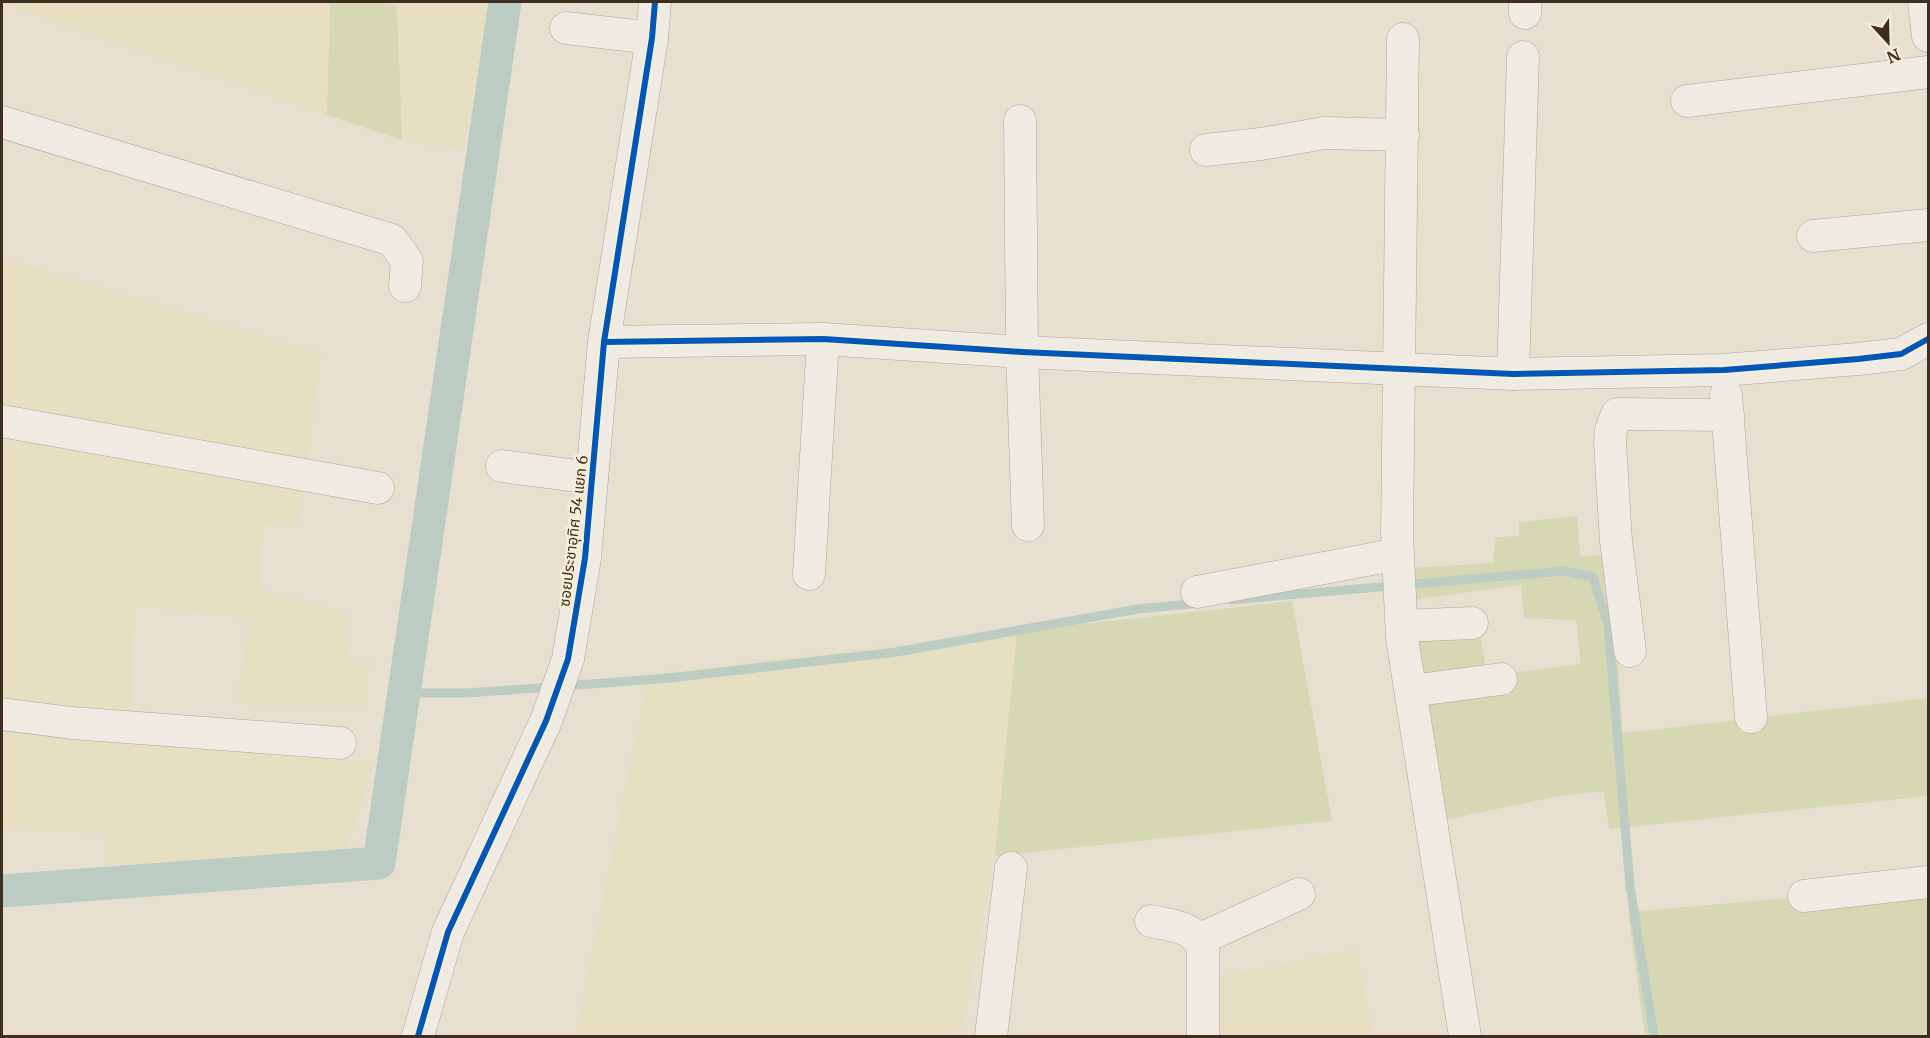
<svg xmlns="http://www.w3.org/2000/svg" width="1930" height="1038" font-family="Merriweather,'Noto Sans Thai',serif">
<rect width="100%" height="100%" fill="#e7e0d1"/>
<g fill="#e6dfc2">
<polygon points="2,2 330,2 327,115 2,3"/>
<polygon points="385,2 489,2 464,150 402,140 397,6"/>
<polygon points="2,258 321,354 299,526 263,524 258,588 345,614 348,662 369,663 365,705 237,704 249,618 134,605 130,740 375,763 344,854 104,865 107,833 2,829"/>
<polygon points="1017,631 995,856 962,1029 949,1036 575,1036 649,674"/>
<polygon points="1356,950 1373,1036 1212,1035 1217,977"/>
</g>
<g fill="#d6d7b3">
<polygon points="330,2 385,2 397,6 402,140 327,115"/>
<polygon points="1577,516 1580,556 1610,555 1623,733 1928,698 1928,796 1609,829 1604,791 1559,796 1439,821 1409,643 1480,633 1487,676 1581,664 1576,620 1524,618 1521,585 1411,600 1409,568 1493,563 1496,537 1519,536 1519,522"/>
<polygon points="1292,601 1332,821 995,856 1017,631"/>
<polygon points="1928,886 1928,1036 1645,1036 1628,912"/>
</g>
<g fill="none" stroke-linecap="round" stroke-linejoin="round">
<g stroke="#bcccc2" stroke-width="9">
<polyline points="1231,600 1564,571 1593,577 1608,625 1630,886 1654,1036"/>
<polyline points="565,686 669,678 896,652 1138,609 1200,603"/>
<polyline points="404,693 465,693 552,687"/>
</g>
<polyline stroke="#bcccc2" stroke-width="33" points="2,891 379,863 505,2"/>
<defs>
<g id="minor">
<polyline points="1924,2 1928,36"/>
<polyline points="1525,13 1525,2"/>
<polyline points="566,28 652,38"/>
<polyline points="1403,39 1397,534 1402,638 1465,1036"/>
<polyline points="1687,101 1928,72"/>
<polyline points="1020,121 1022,352 1028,525"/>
<polyline points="2,122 392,240 407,261 405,286"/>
<polyline points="1206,150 1261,144 1324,133 1403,135"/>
<polyline points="1813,236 1928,225"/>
<polyline points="604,342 823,339 1022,352 1513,374 1724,370 1858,359 1901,354 1928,339"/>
<polyline points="1513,374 1523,57"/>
<polyline points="1726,395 1751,717"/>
<polyline points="2,421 378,488"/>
<polyline points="502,466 592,478"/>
<polyline points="809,574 823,339"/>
<polyline points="1197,592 1398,554"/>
<polyline points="1402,626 1472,623"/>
<polyline points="1630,651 1616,541 1610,443 1611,430 1617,414 1728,415"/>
<polyline points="1411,691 1501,679"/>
<polyline points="2,714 72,723 340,743"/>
<polyline points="1804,896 1928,882"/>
<path d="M1151 921C1174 926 1195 926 1203 950V1036"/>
<polyline points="1200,939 1299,894"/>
<polyline points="418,1036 448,932 546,721 568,659 585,558 604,342 652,38 655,2"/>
<polyline points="991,1036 1011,868"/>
</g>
</defs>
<use href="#minor" stroke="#ada599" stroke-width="33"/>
<use href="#minor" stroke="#efebe3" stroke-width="32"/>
<defs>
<g id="cycleway">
<polyline points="604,342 823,339 1022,352 1513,374 1724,370 1858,359 1901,354 1928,339"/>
<polyline points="418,1036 448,932 546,721 568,659 585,558 604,342 652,38 655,2"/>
</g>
</defs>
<use href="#cycleway" stroke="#f7eed8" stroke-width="10"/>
<use href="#cycleway" stroke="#0057b8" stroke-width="6"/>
</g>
<g text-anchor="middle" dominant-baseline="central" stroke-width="5" stroke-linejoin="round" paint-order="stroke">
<g font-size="15" fill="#3d2e20" stroke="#f7eed8">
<text transform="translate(573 531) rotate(-83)">ซอยประชาอุทิศ 54 แยก 6</text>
</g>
</g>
<rect width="1930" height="1038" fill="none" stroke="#3d2e20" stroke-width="6"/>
<g transform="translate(1888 42) rotate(158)" stroke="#f7eed8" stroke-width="4.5" paint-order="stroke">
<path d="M0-4.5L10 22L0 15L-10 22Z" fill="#3d2e20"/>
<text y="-9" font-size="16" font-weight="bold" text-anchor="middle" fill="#3d2e20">N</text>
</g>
</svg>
